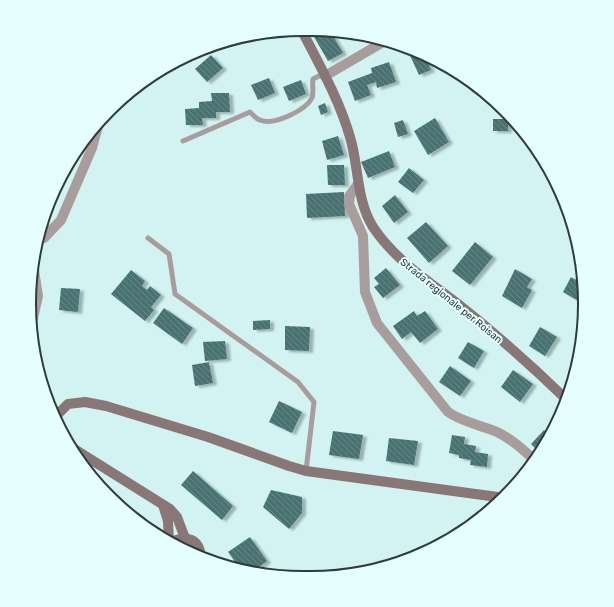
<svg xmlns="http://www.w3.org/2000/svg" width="614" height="607" font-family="Rubik,sans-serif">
<defs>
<pattern id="building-back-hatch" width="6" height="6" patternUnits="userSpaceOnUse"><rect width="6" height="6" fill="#497372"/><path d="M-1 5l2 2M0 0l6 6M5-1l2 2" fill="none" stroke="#678786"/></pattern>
<filter id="shadow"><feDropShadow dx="4" dy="2" stdDeviation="1" flood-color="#0004"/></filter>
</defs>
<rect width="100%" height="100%" fill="#d2f3f2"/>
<g fill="url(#building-back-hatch)" filter="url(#shadow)">
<polygon points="310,30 330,31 343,53 328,61"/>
<polygon points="410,48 424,55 431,70 419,75 407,49"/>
<polygon points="211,55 223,68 207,82 195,69"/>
<polygon points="389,62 396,82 377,88 376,82 367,85 371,95 355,101 348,82 372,73 371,68"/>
<polygon points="269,78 275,93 258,100 251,85"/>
<polygon points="301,80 306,94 289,101 283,87"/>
<polygon points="211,93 229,93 230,112 216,112 216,118 202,118 203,125 186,125 185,109 199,108 199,102 212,101"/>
<polygon points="325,103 328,112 321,115 318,106"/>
<polygon points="502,107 504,109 510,116 501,116"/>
<polygon points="435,118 449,142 428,155 414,131"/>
<rect x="493" y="119" width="15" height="12"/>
<polygon points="403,120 408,134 398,137 394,123"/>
<polygon points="338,136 344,155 327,160 322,141"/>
<polygon points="389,151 395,167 368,178 361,162"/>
<polygon points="327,165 344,165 345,185 328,185"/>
<polygon points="409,168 424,180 413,193 398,182"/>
<polygon points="344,192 345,216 307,218 306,194"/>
<polygon points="395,195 408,212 394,223 382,206"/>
<polygon points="426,222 448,246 429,263 407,238"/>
<polygon points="475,242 493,257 470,285 452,271"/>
<polygon points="386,268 400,285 383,298 374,287 379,284 374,278"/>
<polygon points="515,269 532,279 527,287 532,290 522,308 502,296"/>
<polygon points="131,270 145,281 142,286 147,290 150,286 161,295 151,307 154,310 145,321 111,294"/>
<polygon points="571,277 583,284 585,305 563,292"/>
<polygon points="61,288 80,289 78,312 59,310"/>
<polygon points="164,308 193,328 182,344 153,323"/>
<polygon points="414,311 417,316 425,311 438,329 420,343 411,332 402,339 393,326"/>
<polygon points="270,320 270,329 253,330 253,321"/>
<polygon points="285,326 310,327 309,351 285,350"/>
<polygon points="540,327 557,337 545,356 529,346"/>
<polygon points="225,341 227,359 205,361 203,342"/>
<polygon points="468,342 484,351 474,368 458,358"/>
<polygon points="209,362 213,383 195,386 192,365"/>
<polygon points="450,366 471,381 460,396 439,382"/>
<polygon points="576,368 573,380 569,377"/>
<polygon points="513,370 533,384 520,402 501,387"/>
<polygon points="279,401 302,412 292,433 269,422"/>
<polygon points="544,430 550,435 540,453 531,444"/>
<polygon points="333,431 363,435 359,459 329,455"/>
<polygon points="452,435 465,437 464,444 476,446 475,452 488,454 487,467 470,465 471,460 459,458 459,455 449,453"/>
<polygon points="389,438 418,441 414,465 386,461"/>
<polygon points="193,471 233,506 222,520 181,485"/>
<polygon points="271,490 302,497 302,513 289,529 263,507"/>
<polygon points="129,514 140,515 139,522"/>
<polygon points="250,537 267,561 251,573 241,570 228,552"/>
</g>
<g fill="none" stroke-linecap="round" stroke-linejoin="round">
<g stroke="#a99c9c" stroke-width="5">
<path d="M183 141 250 112C253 115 256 119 260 120 274 126 306 110 312 98 314 93 312 84 313 79L319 76H325"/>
<polyline points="148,238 169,254 175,294 298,382 314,402 306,471"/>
</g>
<g stroke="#a99c9c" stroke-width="10">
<polyline points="325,76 385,41"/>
<path d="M358 184 350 195 349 204 363 236 365 292 377 323 448 412C462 422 481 425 497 432 512 439 523 449 535 461"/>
<polyline points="37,240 44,238 61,220 92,148 99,122"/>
<polyline points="31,327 38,296 33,264"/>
</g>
<g stroke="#897676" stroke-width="10">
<path d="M301 29C319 64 339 99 350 137 359 166 356 200 373 227 395 260 427 280 458 304 496 334 532 366 567 400"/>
<polyline points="56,420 58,414 68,404 85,402 106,406 208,437 289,466 306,471 505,498"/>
<polyline points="71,447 170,509 177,517 185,538"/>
<polyline points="163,505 168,521 169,542"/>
<path d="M171 543C184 533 202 540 200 557"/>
</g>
</g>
<g text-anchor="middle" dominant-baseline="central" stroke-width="4" stroke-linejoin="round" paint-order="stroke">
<g font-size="10" fill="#2f3c3b" stroke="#e5fffe">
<text transform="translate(451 301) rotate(39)">Strada regionale per Roisan</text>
</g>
</g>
<path d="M0 0H614V607H0ZM303 36H311A267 267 0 0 1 578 303V304A267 267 0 0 1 311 571H303A267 267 0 0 1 36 304V303A267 267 0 0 1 303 36Z" fill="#e5fffe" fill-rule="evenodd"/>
<path fill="none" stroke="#2f3c3b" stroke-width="2" d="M303 36H311A267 267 0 0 1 578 303V304A267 267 0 0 1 311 571H303A267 267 0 0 1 36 304V303A267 267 0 0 1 303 36Z"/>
</svg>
